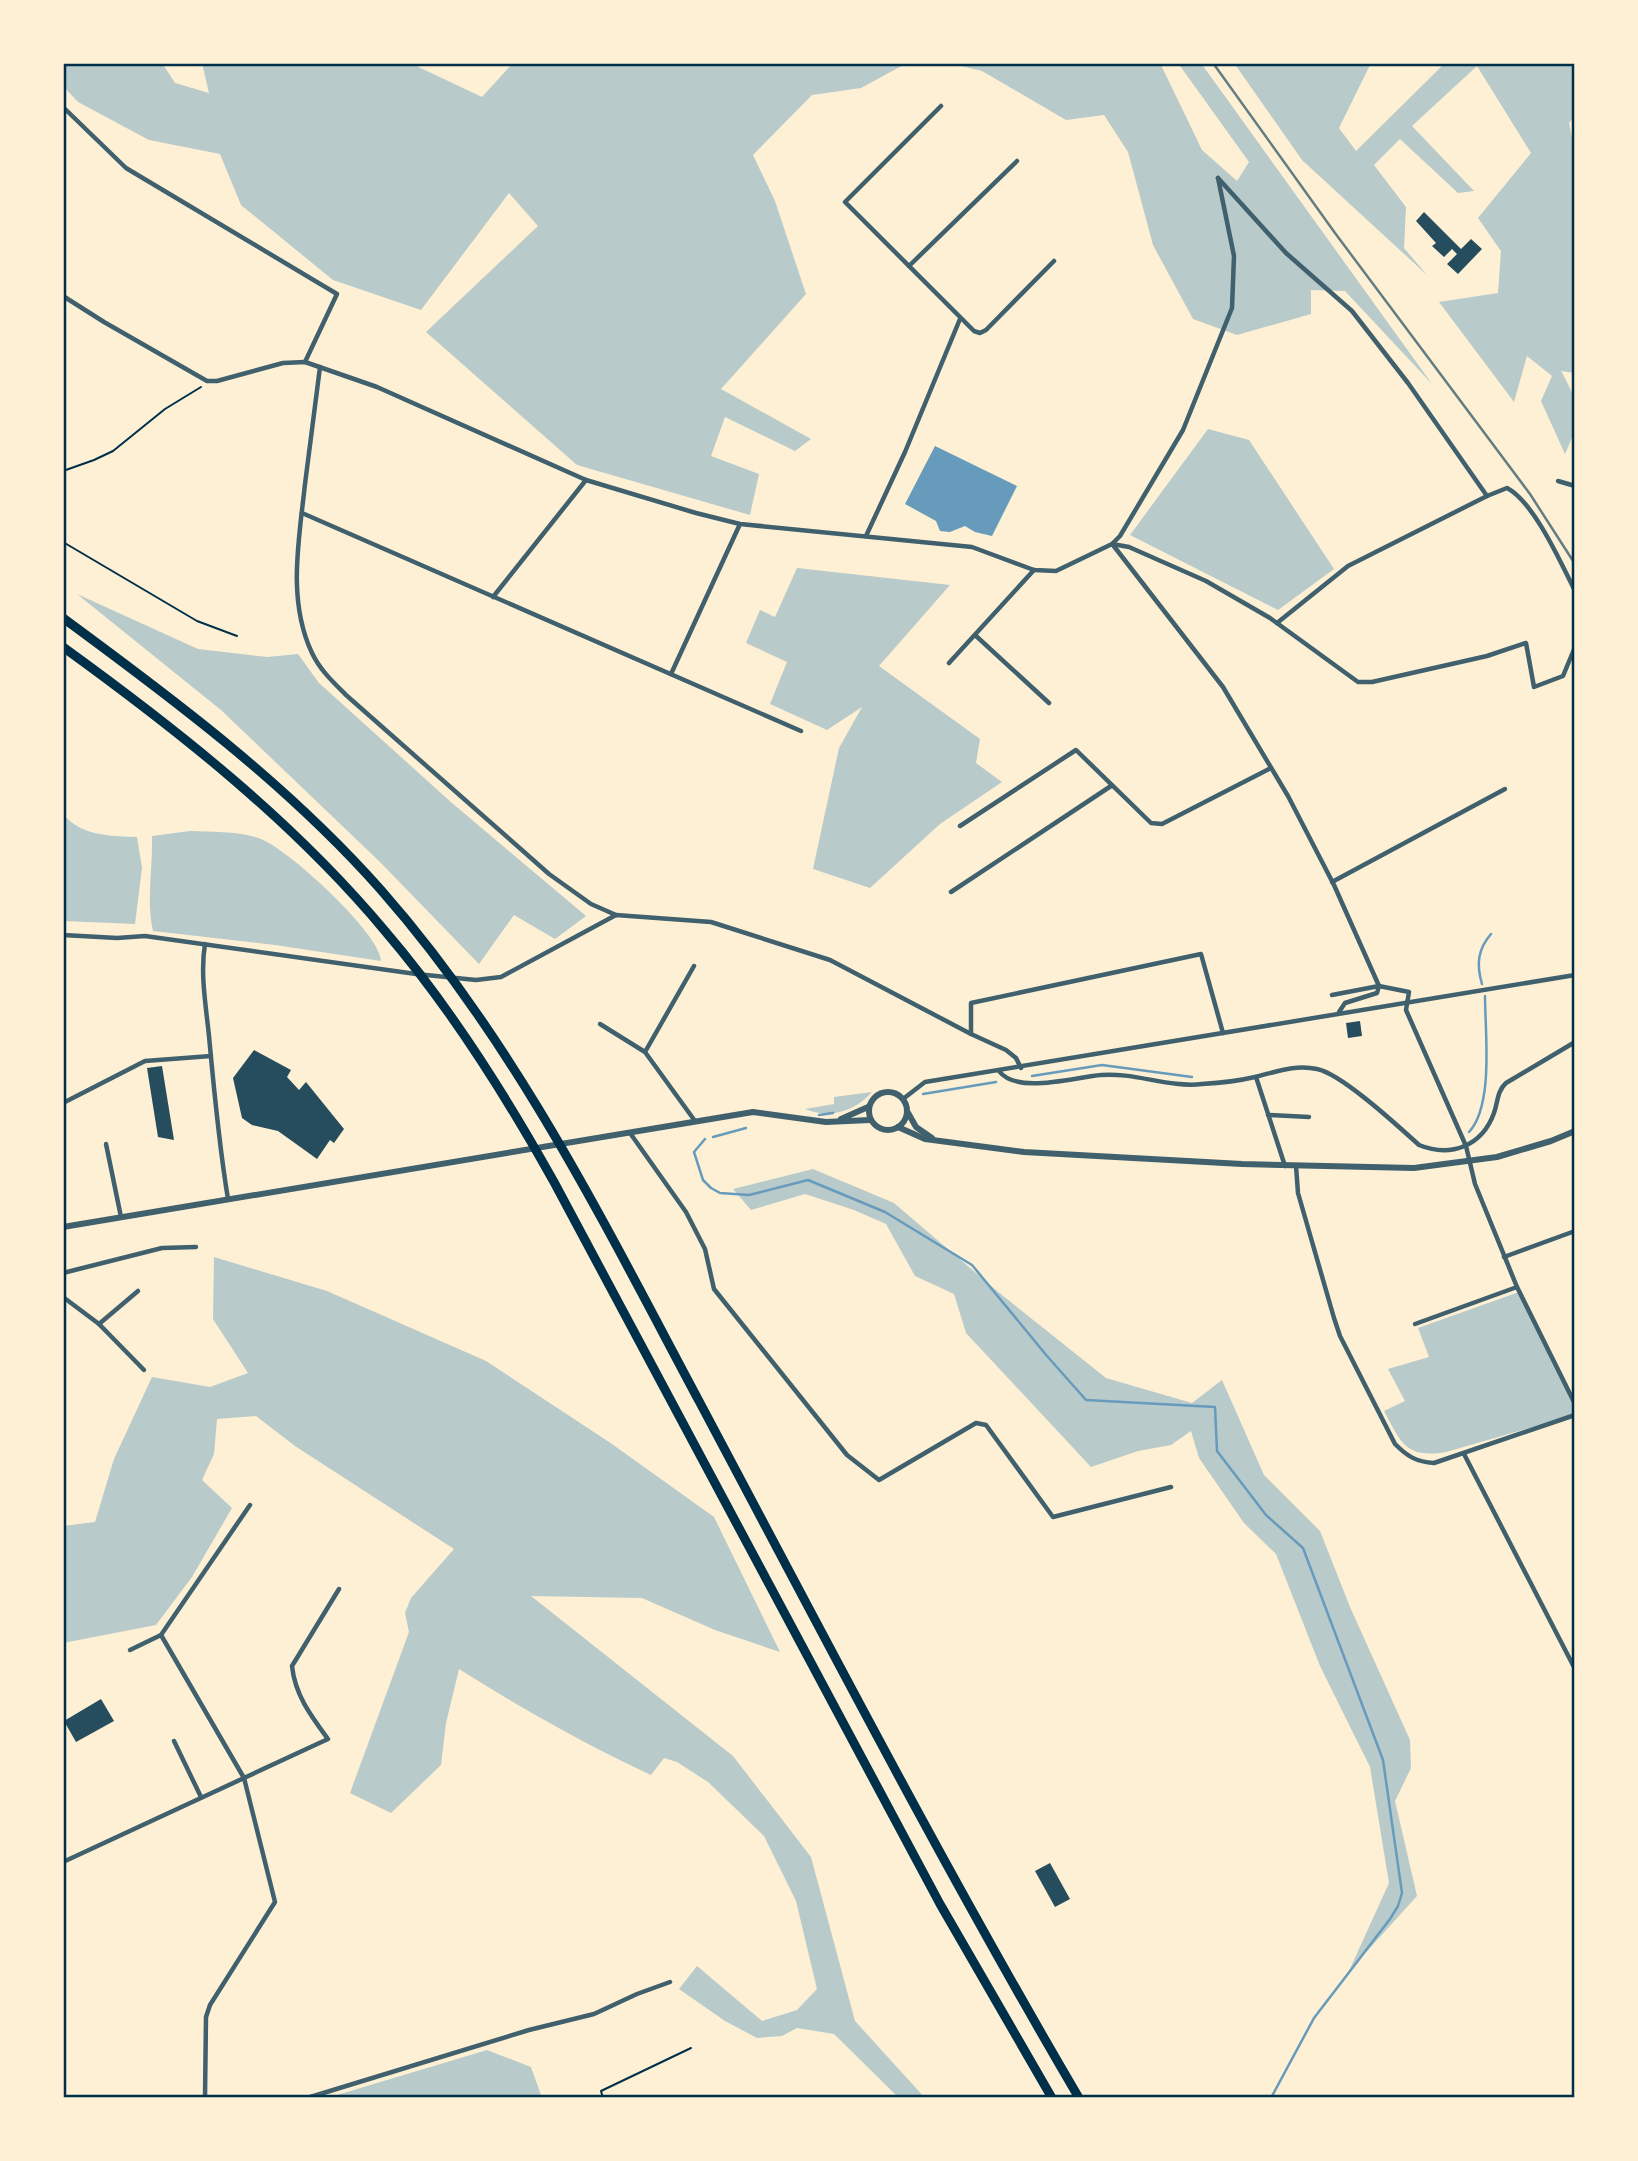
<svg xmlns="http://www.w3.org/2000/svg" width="1638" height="2161" font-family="'PT Sans',sans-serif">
<rect width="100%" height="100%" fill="#fdf0d5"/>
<g fill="#b9caca">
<polygon points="63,63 162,63 175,83 209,93 202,63 410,63 482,97 513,63 907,63 861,88 812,95 753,155 775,201 806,294 721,389 811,439 795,451 725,417 711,456 759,474 750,515 577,465 426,332 538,226 509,193 421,310 333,280 241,205 220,154 149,140 78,102 63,86"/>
<polygon points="949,63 1160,63 1202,150 1237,181 1249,162 1178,63 1201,63 1432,384 1345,291 1311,290 1311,314 1237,335 1193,319 1153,245 1128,152 1104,115 1066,120 982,71"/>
<path d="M1234 63H1371L1339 128 1356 151 1445 63H1575V116L1569 123 1575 153V373L1561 371C1580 404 1581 420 1565 454L1541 401 1552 376 1527 356 1514 402 1439 302 1498 293 1501 251 1478 218 1531 153 1477 66 1412 126 1474 191 1458 193 1400 139 1374 165 1406 207 1404 248 1427 275 1302 160Z"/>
<polygon points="1208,429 1249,440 1334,569 1278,610 1130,535"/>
<polygon points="797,568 950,585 879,666 980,739 976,763 1002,782 940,824 870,888 813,869 839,748 862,707 827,730 770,704 787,662 746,643 760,610 775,617"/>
<polygon points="77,594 198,649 267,657 298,654 319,683 452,803 586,916 555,939 514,915 479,964 380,862 221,710"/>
<path d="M63 814C81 836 110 836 137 837L142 868 135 924 63 921Z"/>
<path d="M190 831C213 832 239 831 261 839 288 849 381 934 381 961L275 945 153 931C146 901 153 867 152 836Z"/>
<path d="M872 1092C854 1112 830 1119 805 1109L834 1104V1097Z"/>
<polygon points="813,1169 894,1203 997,1291 1106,1378 1192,1403 1222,1380 1264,1475 1320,1531 1350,1607 1410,1740 1411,1768 1395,1801 1417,1896 1349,1971 1389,1883 1370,1767 1320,1666 1276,1554 1244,1523 1199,1458 1191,1431 1171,1445 1138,1451 1091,1467 966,1333 954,1294 915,1276 886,1224 854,1210 805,1194 751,1210 733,1189"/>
<path d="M214 1257 327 1291 486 1361 612 1444 714 1517 780 1652 715 1630 642 1598 531 1596 733 1756 811 1857 855 2021 925 2098H899L834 2034 797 2028 782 2036 757 2038 725 2021 679 1989 697 1966 762 2021 797 2010 817 1989 796 1901 764 1836 708 1782 677 1762 664 1758 651 1775C584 1744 521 1708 459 1669L446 1723 441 1765 391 1813 350 1793 409 1632 405 1613 411 1598 454 1549 295 1446 256 1416 217 1419 214 1454 202 1480 232 1508 192 1577 156 1625 63 1643V1526L95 1522 114 1459 152 1377 210 1387 248 1373 213 1319Z"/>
<path d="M1519 1292 1575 1404V1415L1446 1452C1405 1459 1401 1442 1384 1411L1405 1401 1388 1369 1429 1357 1418 1328Z"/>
<polygon points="487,2050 531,2067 542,2098 327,2098"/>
</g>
<polygon fill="#669bbc" points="935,446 1017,486 992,536 975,532 965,526 950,532 940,531 936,521 905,504"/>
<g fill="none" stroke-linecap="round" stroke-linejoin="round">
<g stroke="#669bbc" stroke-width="2.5">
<path d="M1482 984C1476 964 1478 949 1491 934"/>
<polyline points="1032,1076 1102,1065 1192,1077"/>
<polyline points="923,1094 996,1082"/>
<polyline points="819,1115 833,1113"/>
<path d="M1469 1132C1494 1105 1485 1032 1485 996"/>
<polyline points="713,1137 746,1128"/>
<polyline points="705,1139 694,1152 703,1180 711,1188 720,1193 749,1195 808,1180 885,1212 972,1265 1047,1356 1086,1400 1215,1407 1217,1451 1266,1515 1303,1548 1383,1760 1402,1893 1398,1906 1390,1919 1314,2018 1271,2098"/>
</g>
</g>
<g fill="#264d5e">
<polygon points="1424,212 1461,249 1471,239 1482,249 1458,274 1447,264 1457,254 1452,249 1444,257 1432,246 1436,243 1416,221"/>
<polygon points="1360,1021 1362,1036 1348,1038 1346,1023"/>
<polygon points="254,1050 291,1070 287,1077 299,1090 306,1082 344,1129 334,1143 330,1140 317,1159 278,1131 252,1125 242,1118 233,1078"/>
<polygon points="162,1066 174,1140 158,1137 147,1068"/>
<polygon points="101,1699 114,1721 76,1742 64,1721"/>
<polygon points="1050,1863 1070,1899 1055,1907 1035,1871"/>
</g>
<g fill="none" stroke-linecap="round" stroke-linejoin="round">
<g stroke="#003049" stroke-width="2">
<polyline points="63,471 94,460 113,451 165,409 201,387"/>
<polyline points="63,542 197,621 237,636"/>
<polyline points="603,2098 601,2091 691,2048"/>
</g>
<g stroke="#3f606c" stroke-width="4.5">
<polyline points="941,106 845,202 974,331 980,333 986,330 1054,261"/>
<polyline points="63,107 126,168 337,294 305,362"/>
<polyline points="1218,178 1286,253 1352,311 1408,383 1487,496"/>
<polyline points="909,266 1017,161"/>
<polyline points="63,296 104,322 207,381 217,381 283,363 305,362 377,387 586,480 696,513 740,524 972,547 1034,570 1056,571 1112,544 1129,547 1206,581 1270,618 1358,682 1372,682 1487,656 1526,643 1534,687 1563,676 1575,647"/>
<path d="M320 367C315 406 310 445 305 484 299 540 287 600 312 653 320 670 333 682 346 695L549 874 591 904 616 915"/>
<polyline points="1558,481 1575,486"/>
<polyline points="302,513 801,731"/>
<polyline points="866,536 905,452 960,319"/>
<polyline points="1113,543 1120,536 1183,430 1232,308 1234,256 1218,178"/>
<polyline points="1113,545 1223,687 1288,796 1334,885 1379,986"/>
<polyline points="493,597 586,480"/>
<path d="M1277 623 1348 566 1487 496 1507 488C1534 502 1561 563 1575 591"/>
<polyline points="975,635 1049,703"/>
<polyline points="949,663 1034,570"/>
<polyline points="671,674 740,524"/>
<polyline points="960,826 1076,750 1151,823 1162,824 1271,768"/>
<polyline points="1332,882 1505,789"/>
<polyline points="951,892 1111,786"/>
<polyline points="63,935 117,938 145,936 416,974 476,980 501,977 616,915 711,922 830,960 971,1034 1006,1050 1016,1058 1021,1068"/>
<path d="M205 944C200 974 206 1006 209 1036 214 1091 219 1145 228 1199"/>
<polyline points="694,966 645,1052 695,1121"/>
<polyline points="1332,995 1379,986 1409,992 1406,1010 1466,1146 1475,1184 1517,1287 1575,1404"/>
<polyline points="1339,1012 1345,1003 1377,993 1379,986"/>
<polyline points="600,1024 645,1052"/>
<polyline points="971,1034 971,1003 1201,954 1223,1033"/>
<path d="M999 1071C1017 1095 1075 1077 1101 1075 1134 1072 1169 1088 1202 1084 1219 1083 1238 1081 1255 1077 1276 1072 1295 1064 1317 1069 1342 1074 1399 1127 1419 1145 1451 1158 1482 1146 1494 1113 1498 1102 1497 1091 1506 1083L1575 1042"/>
<polyline points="1256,1077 1285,1166"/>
<polyline points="903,1099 925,1082 1575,975"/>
<polyline points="63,1103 145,1061 211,1056"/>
<polyline points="1268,1115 1309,1117"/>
<polyline points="630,1133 686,1212 705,1249 714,1289 847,1455 879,1480 976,1423 986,1425 1053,1517 1171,1487"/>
<polyline points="106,1144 121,1217"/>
<path d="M1296 1166 1298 1193 1334 1318 1340 1336 1395 1444C1407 1456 1416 1462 1434 1463L1575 1415"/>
<polyline points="1504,1257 1575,1231"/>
<polyline points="63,1273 162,1248 196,1247"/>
<polyline points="63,1297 99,1324 144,1370"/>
<polyline points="99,1324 138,1291"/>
<polyline points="1415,1324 1517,1287"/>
<polyline points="1464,1454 1575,1669"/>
<polyline points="130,1650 161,1635"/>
<polyline points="174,1741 201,1797"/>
<path d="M63 1862 328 1739C311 1716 295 1695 292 1666L339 1589"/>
<polyline points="205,2098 206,2017 210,2005 275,1902 244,1778 161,1635 250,1505"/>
<polyline points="307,2098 529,2030 594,2014 637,1994 670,1982"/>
</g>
<g stroke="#3f606c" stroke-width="6">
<circle cx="888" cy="1111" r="19"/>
<polyline points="907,1111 916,1127 932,1138"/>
<polyline points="841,1119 868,1107"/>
<polyline points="898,1127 925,1139 1024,1152 1242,1164 1414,1168 1497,1157 1551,1141 1575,1131"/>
<polyline points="63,1227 753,1112 826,1122 870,1120"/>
</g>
<g stroke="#003049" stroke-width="9">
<path d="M63 618C176 701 288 785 381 890 515 1042 604 1223 699 1401 823 1634 945 1870 1079 2098"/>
<path d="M63 647C179 731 293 821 385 931 451 1008 505 1094 554 1182L940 1904 1052 2098"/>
</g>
<polyline stroke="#657d81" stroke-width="2.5" points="1213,63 1335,233 1530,494 1575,564"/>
</g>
<rect width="1638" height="2161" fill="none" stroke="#fdf0d5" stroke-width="130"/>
<rect x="65" y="65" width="1508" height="2031" fill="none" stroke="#003049" stroke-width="2.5"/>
</svg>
